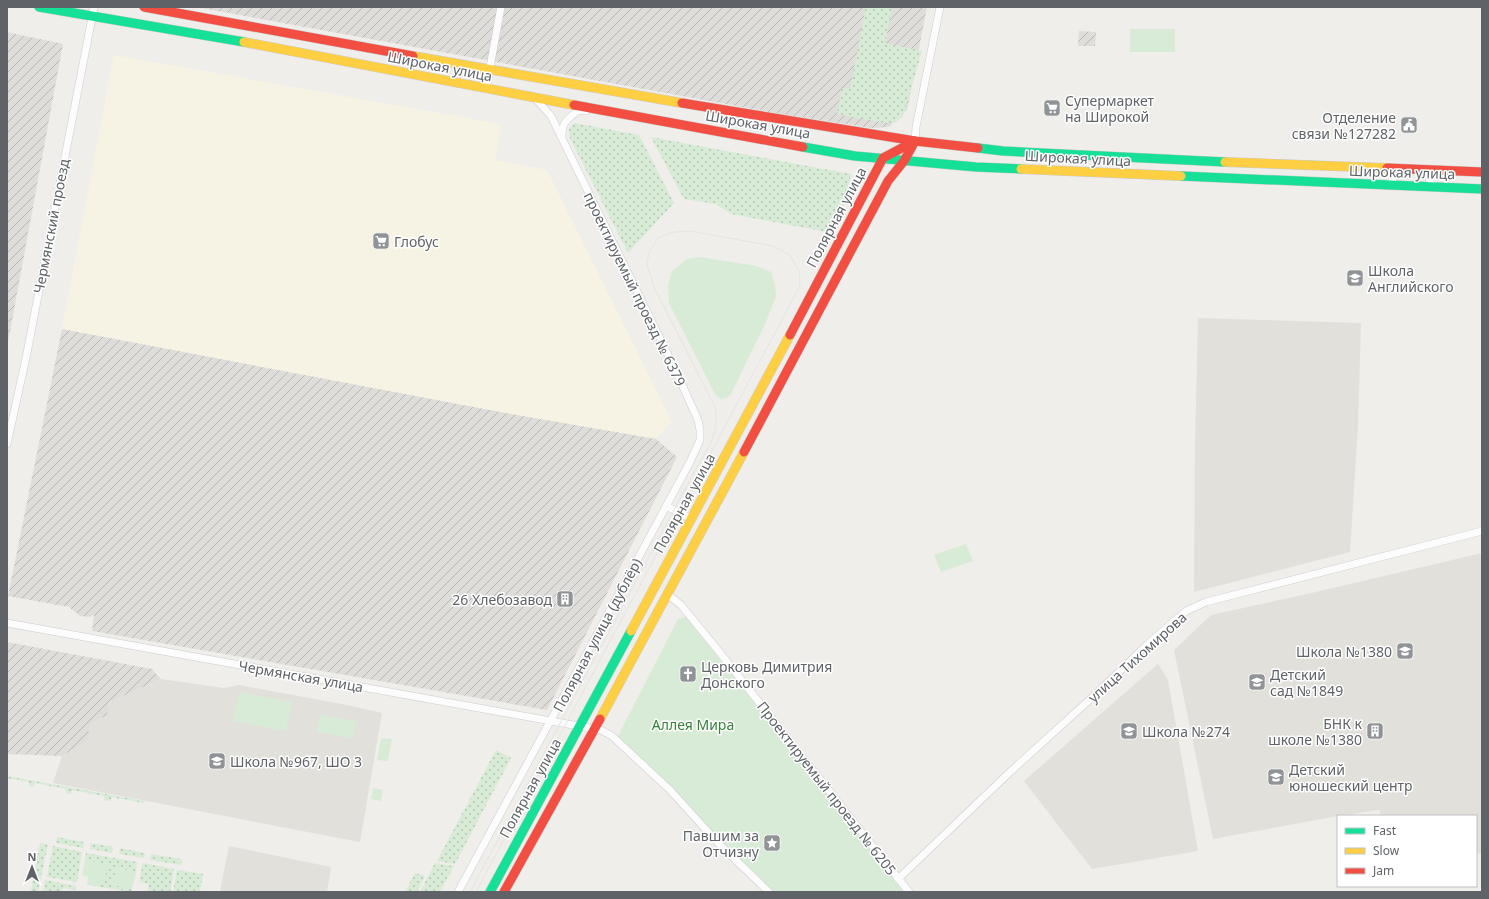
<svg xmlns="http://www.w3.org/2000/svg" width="1489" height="899" font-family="'Noto Sans',sans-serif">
<defs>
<pattern id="industrial-furrows" width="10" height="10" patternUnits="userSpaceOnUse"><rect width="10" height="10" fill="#dfddda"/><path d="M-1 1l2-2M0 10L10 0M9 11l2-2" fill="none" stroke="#b8b7b5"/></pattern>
<pattern id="grass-dots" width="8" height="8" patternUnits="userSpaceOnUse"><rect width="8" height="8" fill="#d8ebd6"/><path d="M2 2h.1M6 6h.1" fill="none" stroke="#b2c2b1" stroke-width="1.8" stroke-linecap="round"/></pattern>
</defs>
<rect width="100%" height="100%" fill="#efeeea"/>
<polygon fill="#f7f3e4" points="114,55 501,124 495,160 547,170 672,422 656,439 500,412 62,329"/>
<g fill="url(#industrial-furrows)">
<polygon points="196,7 927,7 907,110 889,127 871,128 769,112"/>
<polygon points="1079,31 1096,32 1095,46 1078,46"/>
<polygon points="7,32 63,44 7,348"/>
<polygon points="62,329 500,412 656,439 677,457 547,710 92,631 94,615 90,617 80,616 69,607 8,596"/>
<polygon points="7,642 152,669 161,679 108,703 108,715 90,724 88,741 62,756 7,754"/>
</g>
<g fill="#e2e0da">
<polygon points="1198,318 1361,323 1358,425 1350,552 1194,592 1195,445"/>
<polygon points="1482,553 1482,853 1476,854 1476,816 1381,816 1379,810 1338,816 1213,839 1174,650 1211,615 1316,592"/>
<polygon points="1158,664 1168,680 1198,851 1092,869 1024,781"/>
<polygon points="161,679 224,688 239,685 347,705 382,713 360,842 53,783 62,756 87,741 90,724 107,715 108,703"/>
<polygon points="229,846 331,867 327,892 220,892"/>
</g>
<g fill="url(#grass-dots)">
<polygon points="866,7 892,7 885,43 922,51 903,116 895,123 886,123 837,114 842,88 850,89"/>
<polygon points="575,123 639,135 674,203 628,253 569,136 569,128"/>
<path d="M651 137 851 174C847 192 843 221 827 232L731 214 716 204 684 199Z"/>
<polygon points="496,750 511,758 455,864 437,861"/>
<polygon points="7,776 144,801 144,803 111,797 111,801 104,800 104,796 72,790 71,794 66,793 66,789 34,783 33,787 29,786 29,782 7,778"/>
<polygon points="57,837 84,842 83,848 56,843"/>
<polygon points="40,843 48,844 38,892 31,891"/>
<polygon points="91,843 113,847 112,853 90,849"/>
<polygon points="53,846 82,852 77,882 47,877"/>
<polygon points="120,848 145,853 144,858 119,854"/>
<polygon points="86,853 137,862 136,872 116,868 113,885 132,889 132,892 94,886 95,882 108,865 85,860"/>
<polygon points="151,854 182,859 181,865 150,860"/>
<polygon points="143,863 174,869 170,892 147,892 149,884 139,882"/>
<polygon points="435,863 454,866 440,892 420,892"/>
<polygon points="177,870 203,874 200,892 173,892"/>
<polygon points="415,873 425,876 417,892 405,892"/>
<polygon points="45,880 76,886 76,890 63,888 62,892 43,892"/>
</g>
<g fill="#d8ebd6">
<rect x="1130" y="29" width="45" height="23"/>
<polygon points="699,257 757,266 771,272 775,285 776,296 766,322 731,394 727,398 721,399 715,394 669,303 668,286 672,271 687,259"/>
<polygon points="966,544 973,561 941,572 934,555"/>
<polygon points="686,617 690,622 904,892 771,892 618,736 678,619"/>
<polygon points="239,692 292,702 286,731 233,721"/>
<polygon points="320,715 356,721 353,738 317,732"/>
<polygon points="381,738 392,739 388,761 377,760"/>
<polygon points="373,788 383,790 381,801 371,799"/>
<polygon points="85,860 108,864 104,884 95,882 94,886 87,885 88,877 82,875"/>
<polygon points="116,868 136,872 132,889 113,885"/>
</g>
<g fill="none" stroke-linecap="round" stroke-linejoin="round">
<defs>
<g id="street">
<polyline points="486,89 501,7"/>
<path d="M562 137C562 121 567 120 579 110L586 111"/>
<polyline points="915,141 916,127 940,7"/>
<polyline points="1385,185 1391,183 1394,177 1392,171 1386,168"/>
<polyline points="1437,187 1431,184 1429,178 1432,172 1438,170"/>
<polyline points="7,444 26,358 94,7"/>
<polyline points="666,506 692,519"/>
<polyline points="667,594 681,605 717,649 909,892"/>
<polyline points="7,623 601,730 612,736 670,790 720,845 769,892"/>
<polyline points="898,879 1010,772 1097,693 1148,644 1186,611 1206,602 1482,531"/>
<polyline points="458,892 690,462 700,440 700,430 698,420 674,367 551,116 535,98"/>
</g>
<g id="fast">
<polyline points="39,7 244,42"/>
<polyline points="803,147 855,156 976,167 1021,169"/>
<polyline points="978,148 1003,151 1225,162"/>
<polyline points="1181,176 1482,189"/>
<polyline points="490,892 631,631"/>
</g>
<g id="slow">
<polyline points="244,42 574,105"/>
<polyline points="413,56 682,103"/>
<polyline points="1225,162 1387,168"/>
<polyline points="1021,169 1181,176"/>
<polyline points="631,631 790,335"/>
<polyline points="600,719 744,452"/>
</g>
<g id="jam">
<polyline points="144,7 413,56"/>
<polyline points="682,103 915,141 978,148"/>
<polyline points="574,105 803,147"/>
<polyline points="1387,168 1482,172"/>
<polyline points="790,335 883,158 915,141"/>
<polyline points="744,452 888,181 904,161 915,141"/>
<polyline points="504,892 600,719"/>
</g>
</defs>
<use href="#street" stroke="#cbcccc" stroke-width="8"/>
<use href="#fast" stroke="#cacacb" stroke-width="10"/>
<use href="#slow" stroke="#cacacb" stroke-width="10"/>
<use href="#jam" stroke="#cacacb" stroke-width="10"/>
<use href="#street" stroke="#fdfcfc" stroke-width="7"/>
<use href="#fast" stroke="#16e098" stroke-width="9"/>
<use href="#slow" stroke="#ffcf43" stroke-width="9"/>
<use href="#jam" stroke="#f24e42" stroke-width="9"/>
<path stroke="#e4e4e4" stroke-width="1" d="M470 892 697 467C710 444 719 434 715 407L654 287 647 264 649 252 658 238 674 232 690 231 773 246 790 255 799 271 800 286 476 892"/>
</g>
<defs>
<symbol id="supermarket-square" viewBox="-11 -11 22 22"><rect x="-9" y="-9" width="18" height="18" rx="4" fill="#919496" stroke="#fff"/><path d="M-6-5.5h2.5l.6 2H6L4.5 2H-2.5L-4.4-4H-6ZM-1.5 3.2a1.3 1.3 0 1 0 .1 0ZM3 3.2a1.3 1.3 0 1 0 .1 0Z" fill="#fff"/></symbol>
<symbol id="civic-square" viewBox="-11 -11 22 22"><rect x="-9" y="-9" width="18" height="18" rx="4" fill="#919496" stroke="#fff"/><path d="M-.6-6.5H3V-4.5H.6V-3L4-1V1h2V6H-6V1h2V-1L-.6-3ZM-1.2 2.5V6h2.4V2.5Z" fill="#fff"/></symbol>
<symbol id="school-square" viewBox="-11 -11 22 22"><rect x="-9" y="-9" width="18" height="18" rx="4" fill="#919496" stroke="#fff"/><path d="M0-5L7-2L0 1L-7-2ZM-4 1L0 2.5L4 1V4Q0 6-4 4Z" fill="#fff"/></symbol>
<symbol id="building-square" viewBox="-11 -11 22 22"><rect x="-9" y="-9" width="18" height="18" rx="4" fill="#919496" stroke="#fff"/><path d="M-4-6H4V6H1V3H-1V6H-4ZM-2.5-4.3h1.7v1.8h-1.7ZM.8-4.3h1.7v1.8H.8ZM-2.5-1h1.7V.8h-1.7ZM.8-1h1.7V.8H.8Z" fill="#fff"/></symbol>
<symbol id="church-square" viewBox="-11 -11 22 22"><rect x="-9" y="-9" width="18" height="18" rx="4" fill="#919496" stroke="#fff"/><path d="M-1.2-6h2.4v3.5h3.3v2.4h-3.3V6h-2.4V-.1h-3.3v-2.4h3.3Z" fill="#fff"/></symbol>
<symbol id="sight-square" viewBox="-11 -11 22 22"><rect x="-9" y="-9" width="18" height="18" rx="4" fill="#919496" stroke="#fff"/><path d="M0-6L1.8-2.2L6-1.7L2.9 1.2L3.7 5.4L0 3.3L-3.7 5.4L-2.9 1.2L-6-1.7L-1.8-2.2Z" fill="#fff"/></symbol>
</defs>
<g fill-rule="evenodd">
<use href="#supermarket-square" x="1042" y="98" width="20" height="20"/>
<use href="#civic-square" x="1399" y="115" width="20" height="20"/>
<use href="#supermarket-square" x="371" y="231" width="20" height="20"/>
<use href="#school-square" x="1345" y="268" width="20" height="20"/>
<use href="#building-square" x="555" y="589" width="20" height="20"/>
<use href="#school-square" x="1395" y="641" width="20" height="20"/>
<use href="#church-square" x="678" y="664" width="20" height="20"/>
<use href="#school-square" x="1247" y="672" width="20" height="20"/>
<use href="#school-square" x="1119" y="721" width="20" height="20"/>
<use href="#building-square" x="1365" y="721" width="20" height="20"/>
<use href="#school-square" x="207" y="751" width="20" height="20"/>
<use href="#school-square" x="1266" y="767" width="20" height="20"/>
<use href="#sight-square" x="762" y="833" width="20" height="20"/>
</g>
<g text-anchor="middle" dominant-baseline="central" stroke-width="3" stroke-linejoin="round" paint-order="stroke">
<g font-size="14" fill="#5f6368" stroke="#fff">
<text transform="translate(440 66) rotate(11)">Широкая улица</text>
<text transform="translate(758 124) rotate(10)">Широкая улица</text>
<text transform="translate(1078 158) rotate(3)">Широкая улица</text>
<text transform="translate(1402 172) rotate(2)">Широкая улица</text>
<text transform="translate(836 217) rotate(-62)">Полярная улица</text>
<text transform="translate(51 226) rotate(-79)">Чермянский проезд</text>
<text transform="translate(635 289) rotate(64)">проектируемый проезд № 6379</text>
<text transform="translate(684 503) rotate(-61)">Полярная улица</text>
<text transform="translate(597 635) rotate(-62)">Полярная улица (дублёр)</text>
<text transform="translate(1137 657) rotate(-42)">улица Тихомирова</text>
<text transform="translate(301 676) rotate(10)">Чермянская улица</text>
<text transform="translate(530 788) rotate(-61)">Полярная улица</text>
<text transform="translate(827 788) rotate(52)">Проектируемый проезд № 6205</text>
</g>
<g font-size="14" fill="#5f6368" stroke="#fff" text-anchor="start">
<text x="1065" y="100">Супермаркет<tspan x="1065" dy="16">на Широкой</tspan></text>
<text x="1396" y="117" text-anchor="end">Отделение<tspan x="1396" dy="16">связи №127282</tspan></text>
<text x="394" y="241">Глобус</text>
<text x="1368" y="270">Школа<tspan x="1368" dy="16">Английского</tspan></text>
<text x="552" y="599" text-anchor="end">26 Хлебозавод</text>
<text x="1392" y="651" text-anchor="end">Школа №1380</text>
<text x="701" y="666">Церковь Димитрия<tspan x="701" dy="16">Донского</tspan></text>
<text x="1270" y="674">Детский<tspan x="1270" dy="16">сад №1849</tspan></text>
<text x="1362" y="723" text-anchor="end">БНК к<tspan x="1362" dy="16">школе №1380</tspan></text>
<text x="1142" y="731">Школа №274</text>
<text x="230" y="761">Школа №967, ШО 3</text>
<text x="1289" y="769">Детский<tspan x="1289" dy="16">юношеский центр</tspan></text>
<text x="759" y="835" text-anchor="end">Павшим за<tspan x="759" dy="16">Отчизну</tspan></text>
</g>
<g font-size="14" fill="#348238" stroke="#fff">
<text x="693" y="724">Аллея Мира</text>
</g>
</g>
<rect width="1489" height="899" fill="none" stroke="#5f6368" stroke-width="16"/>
<rect x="1337" y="815" width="140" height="72" fill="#ffffff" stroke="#bfc1c3"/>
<rect x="1345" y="828" width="20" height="6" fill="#16e098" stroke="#bfc1c3"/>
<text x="1373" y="835" font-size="12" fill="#5f6368">Fast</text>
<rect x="1345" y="848" width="20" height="6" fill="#ffcf43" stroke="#bfc1c3"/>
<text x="1373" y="855" font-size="12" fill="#5f6368">Slow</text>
<rect x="1345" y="868" width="20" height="6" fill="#f24e42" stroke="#bfc1c3"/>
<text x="1373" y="875" font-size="12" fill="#5f6368">Jam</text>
<g transform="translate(32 867)" stroke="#ffffff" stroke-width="3" paint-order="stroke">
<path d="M0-3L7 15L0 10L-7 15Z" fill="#5f6368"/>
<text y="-6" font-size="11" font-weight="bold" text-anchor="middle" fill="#5f6368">N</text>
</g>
</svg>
